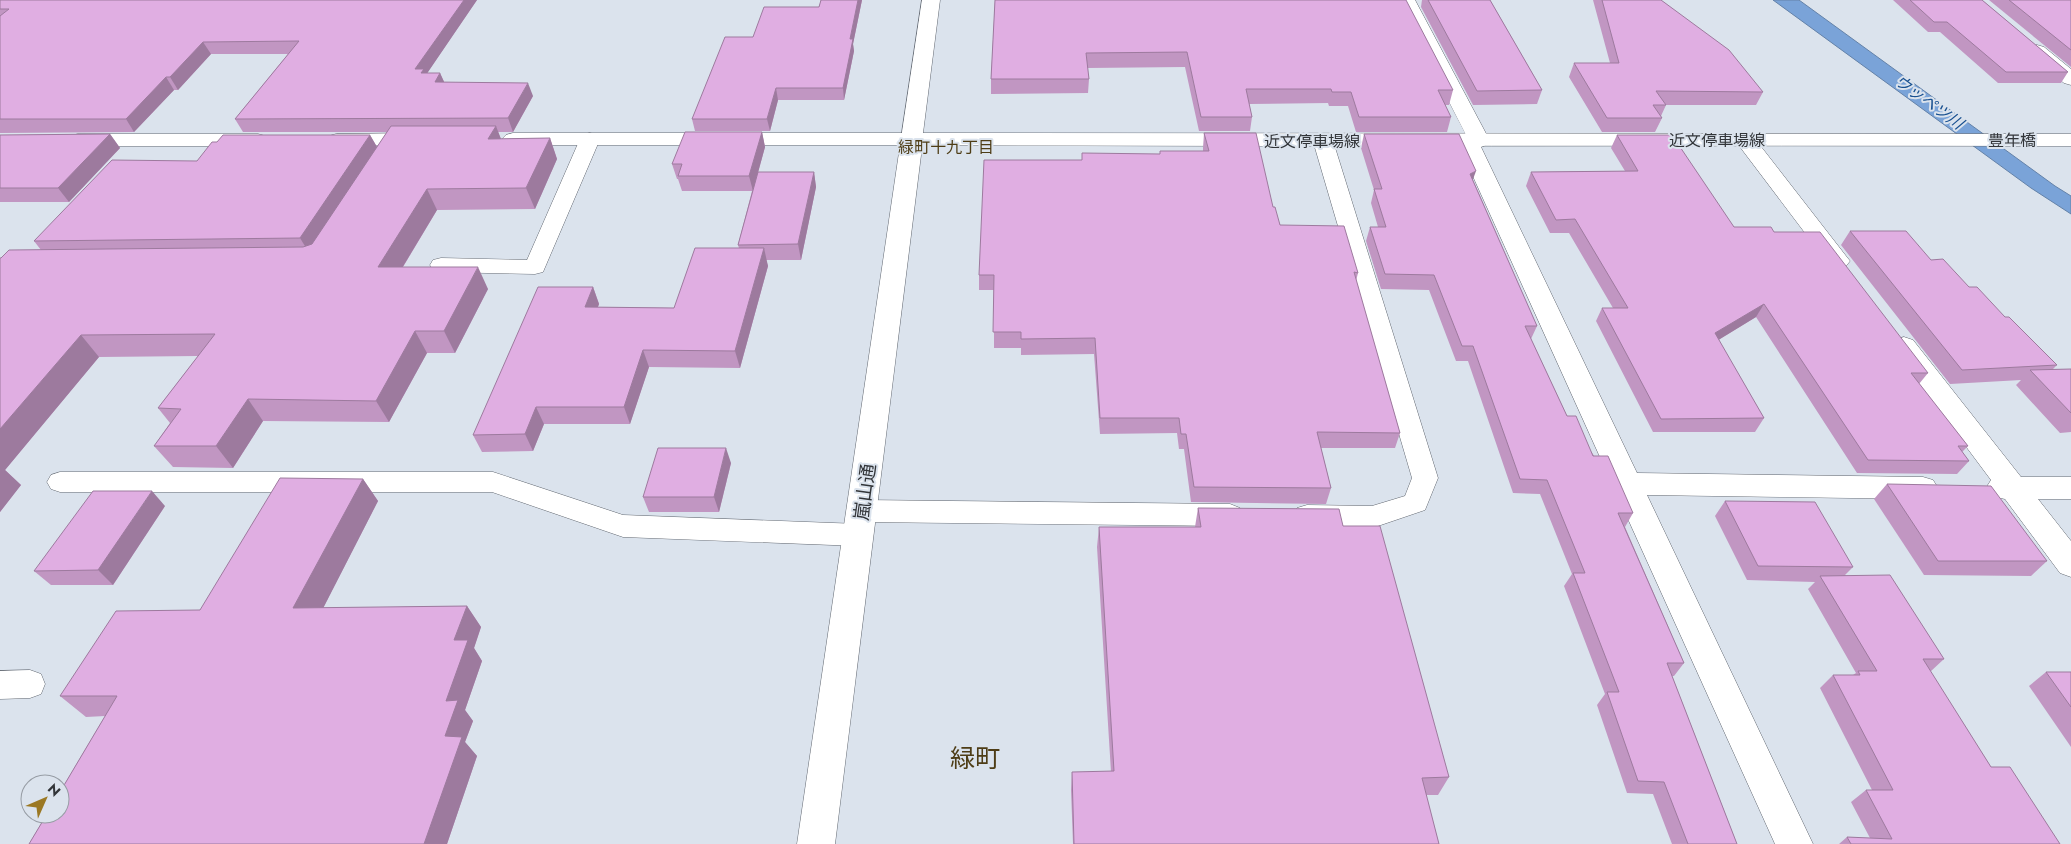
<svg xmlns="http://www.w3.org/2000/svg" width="2071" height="844" font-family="Jost,'Noto Sans JP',sans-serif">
<rect width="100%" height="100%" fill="#dbe3ed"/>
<polygon fill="#7aa3d8" stroke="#6482a8" points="1773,0 1799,0 2055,186 2071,196 2071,214 2031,188"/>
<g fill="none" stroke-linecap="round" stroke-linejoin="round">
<defs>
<g id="service">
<polygon points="590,133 597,135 600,139 543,272 535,274 441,272 433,270 430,265 433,260 441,258 527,260 580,139 583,135"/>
<polygon points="1323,135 1330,137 1333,141 1438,478 1425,510 1372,528 1307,527 1297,524 1294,516 1297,508 1307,505 1372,506 1405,496 1412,478 1313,141 1316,137"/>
<polygon points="60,472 493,472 623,515 859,524 869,527 873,535 869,543 859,546 623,537 492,492 60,492 51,489 47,482 51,475"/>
<polygon points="862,500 1230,504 1240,508 1243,515 1240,522 1230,526 862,522 853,518 849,511 853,504"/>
<polygon points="30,670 41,674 45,684 41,694 30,698 0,699 0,671"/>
</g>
<g id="minor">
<polygon points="1397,0 1415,0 1490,141 1486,145 1481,147 1637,473 1923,477 1933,480 1938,488 1933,496 1923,499 1647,495 1813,844 1775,844 1457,141 1461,137 1466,135"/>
<polygon points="2037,45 2044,47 2071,69 2071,85 2064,83 2030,55 2027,51 2030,47"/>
<polygon points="420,133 427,135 431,139 427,143 420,145 336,146 329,144 325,140 329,136 336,134"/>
<polygon points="513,133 912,133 919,135 923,139 919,143 912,145 513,145 506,143 502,139 506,135"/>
<polygon points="1745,133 1752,135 1846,256 1850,261 1846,266 1838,269 1830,266 1734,139 1738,135"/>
<polygon points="78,134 258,134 265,136 269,140 265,144 258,146 78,146 71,144 67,140 71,136"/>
<polygon points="1904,337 1913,340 2021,477 2071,477 2071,499 2038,499 2071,541 2071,577 2060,573 2005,499 1991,496 1986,488 1991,480 1891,346 1895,340"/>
</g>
<polygon id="tertiary" points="912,133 919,135 923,139 835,844 797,844 901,139 905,135"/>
<path id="secondary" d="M922 0H940L923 133 2071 134V146C1685 145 1298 147 912 145L905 143 901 139Z"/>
</defs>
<use href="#service" stroke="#626871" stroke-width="1"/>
<use href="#minor" stroke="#626871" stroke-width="1"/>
<use href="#tertiary" stroke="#626871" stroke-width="1"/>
<use href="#secondary" stroke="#626871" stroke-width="1"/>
<use href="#service" fill="#fff" fill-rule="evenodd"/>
<use href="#minor" fill="#fff" fill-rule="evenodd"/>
<use href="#tertiary" fill="#fff" fill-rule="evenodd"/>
<use href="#secondary" fill="#fff" fill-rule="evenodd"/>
</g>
<g fill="#c196c2">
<polygon points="0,0 477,0 427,73 440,73 444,82 533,96 513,132 498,132 501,139 550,138 557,159 535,209 437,210 403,267 488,289 455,353 427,353 389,422 263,421 233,468 173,467 154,446 170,423 158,408 198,356 99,357 5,470 21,485 0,512 0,258 41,250 34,241 197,161 370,135 377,147 387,132 243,132 235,119 288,54 211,54 178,90 174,90 134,132 0,133"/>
<polygon points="821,0 862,0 853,44 854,51 844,100 778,100 770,131 695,131 692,119 753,37 819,7"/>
<polygon points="995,0 1453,90 1449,105 1445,105 1451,117 1447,132 1356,132 1348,106 1329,106 1328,103 1249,104 1252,117 1250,131 1199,131 1185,67 1087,68 1089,79 1088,93 991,94 991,79"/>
<polygon points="1422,0 1490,0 1542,90 1537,104 1473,105 1421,7"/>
<polygon points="1593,0 1661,0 1763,92 1756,105 1666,105 1661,116 1662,118 1655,132 1602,132 1569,77 1574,63 1610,63"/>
<polygon points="1893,0 1982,0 2068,72 2061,83 1998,83 1940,32 1928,32"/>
<polygon points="1989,0 2071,0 2071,67"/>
<polygon points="762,132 765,147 758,172 814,172 816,187 801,260 766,260 768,266 740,368 649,367 630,424 544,424 533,451 482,452 473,435 593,287 599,304 598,307 674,308 739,248 738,245 752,191 682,191 678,179 677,179 672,164"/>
<polygon points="1204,133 1273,207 1280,225 1358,273 1356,281 1400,433 1395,448 1321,448 1331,488 1326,504 1191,502 1184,449 1179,449 1177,433 1100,434 1094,354 1021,355 1021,348 994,348 994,290 979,290 979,275 1082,160 1160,154 1160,151 1203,151 1203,148"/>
<polygon points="110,134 120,148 69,202 0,202 0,135"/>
<polygon points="1364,134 1473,180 1537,326 1531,339 1567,416 1633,513 1625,527 1684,663 1674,676 1672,676 1737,844 1672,844 1653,794 1627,793 1597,705 1605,694 1564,586 1572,574 1540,494 1513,493 1468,361 1456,361 1429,290 1381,289 1366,241 1370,227 1378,227 1371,203 1374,190 1361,148"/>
<polygon points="1617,135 1734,227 1774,232 1928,373 1919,384 1968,446 1962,452 1969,461 1957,474 1857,473 1756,317 1718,340 1764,418 1755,432 1653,432 1596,321 1602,308 1613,308 1569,233 1550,233 1526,186 1531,172 1625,171 1611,148"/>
<polygon points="1850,231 1931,260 1969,287 2005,317 2057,365 2053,369 2071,369 2071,432 2060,433 2016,385 2021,380 1950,384 1841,245"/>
<polygon points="731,463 719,512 649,512 643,497"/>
<polygon points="363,479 378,501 323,608 467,606 481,627 474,648 482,661 465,710 473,721 465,742 477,756 447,844 29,844 105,716 86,717 60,696 200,610"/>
<polygon points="1887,484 2047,561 2031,576 1924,575 1874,499"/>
<polygon points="1725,501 1853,567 1845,575 1944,659 1930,672 1991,767 2060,844 1839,844 1847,837 1870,838 1851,802 1866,790 1872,790 1820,688 1833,675 1853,675 1856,673 1808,589 1815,582 1747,580 1715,516"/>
<polygon points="165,506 113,585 51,585 34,571"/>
<polygon points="1198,508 1343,526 1449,777 1438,795 1426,795 1439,844 1073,844 1071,790 1072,772 1111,772 1097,547 1099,527 1195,527"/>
<polygon points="2046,672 2071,672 2071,747 2029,686"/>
</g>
<g fill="#9d7a9e">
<polygon points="464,0 477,0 426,75 427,86 415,69"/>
<polygon points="858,0 862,0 853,44 854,51 844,100 843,88 850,39"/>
<polygon points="203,42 211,54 178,90 170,77"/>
<polygon points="440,73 446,86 435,82"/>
<polygon points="166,77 174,90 134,132 126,119"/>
<polygon points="528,83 533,96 513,132 508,118"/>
<polygon points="776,88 778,100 770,131 767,119"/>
<polygon points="496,126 504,147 488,139"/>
<polygon points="762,132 765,147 753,191 749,176"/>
<polygon points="110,134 120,148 69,202 58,188"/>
<polygon points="370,135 377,147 308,251 300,238"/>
<polygon points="550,138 557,159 535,209 526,188"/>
<polygon points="1476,171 1471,185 1470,174"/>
<polygon points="814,172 816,187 801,260 798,244"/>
<polygon points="427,189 437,210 390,288 378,267"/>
<polygon points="764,248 768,266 740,368 735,351"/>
<polygon points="478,267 488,289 455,353 444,331"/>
<polygon points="593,287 599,304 591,324 585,307"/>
<polygon points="1764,304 1756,317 1707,347 1715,333"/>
<polygon points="415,331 427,353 389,422 376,401"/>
<polygon points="81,335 99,357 5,470 21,485 0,512 0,429"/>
<polygon points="643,350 649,367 630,424 624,407"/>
<polygon points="248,399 263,421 233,468 216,446"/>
<polygon points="536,407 544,424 533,451 525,434"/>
<polygon points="726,448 731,463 719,512 714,497"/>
<polygon points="363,479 378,501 312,630 293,608"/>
<polygon points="152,491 165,506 113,585 98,570"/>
<polygon points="467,606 481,627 474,648 482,661 465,710 473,721 465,742 477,756 447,844 424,844 445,736 446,701 454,640"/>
</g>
<g fill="#e0aee2" stroke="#9d7a9e">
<polygon points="0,0 464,0 415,69 424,69 421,73 440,73 435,82 528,83 508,118 235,119 299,41 203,42 170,77 166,77 126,119 0,119 0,16 9,9 0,9"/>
<polygon points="821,0 858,0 850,39 853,39 843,88 776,88 767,119 692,119 725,37 753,37 764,7 819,7"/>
<polygon points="995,0 1406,0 1453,90 1438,90 1451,117 1359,117 1351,92 1332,92 1331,89 1246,89 1252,117 1201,117 1187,52 1086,53 1089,79 991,79"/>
<polygon points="1428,0 1490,0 1542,90 1477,91"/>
<polygon points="1602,0 1661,0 1729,50 1763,92 1656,91 1666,105 1653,105 1662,118 1607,118 1574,63 1619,63"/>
<polygon points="1910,0 1982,0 2068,72 2006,72 1947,22 1934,22"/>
<polygon points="2009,0 2071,0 2071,50"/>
<polygon points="391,126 496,126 488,139 550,138 526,188 427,189 378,267 478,267 444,331 415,331 376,401 248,399 216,446 154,446 181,409 158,408 215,334 81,335 0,429 0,258 1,258 9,250 303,247 312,244"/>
<polygon points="685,132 762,132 749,176 678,176 682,164 672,164"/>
<polygon points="1204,133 1256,133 1273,207 1275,207 1280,225 1344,226 1358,273 1354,272 1400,433 1317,432 1331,488 1194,487 1186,434 1181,434 1179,418 1100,418 1095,338 1021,339 1021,332 993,332 994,275 979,275 984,160 1082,160 1082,153 1160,154 1160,151 1209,151"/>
<polygon points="110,134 58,188 0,188 0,135"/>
<polygon points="1364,134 1459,134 1476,171 1470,174 1537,326 1525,326 1567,416 1576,416 1593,456 1608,456 1633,513 1618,513 1684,663 1667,663 1737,844 1688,844 1664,782 1638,781 1607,692 1619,692 1573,573 1585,573 1547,480 1520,479 1473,346 1462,346 1434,275 1385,274 1370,227 1386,227 1374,189 1382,189"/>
<polygon points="223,135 370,135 300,238 34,241 112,160 197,161 212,142 217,142"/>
<polygon points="1617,135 1672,135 1734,227 1771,227 1774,232 1820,232 1928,373 1911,373 1968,446 1958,446 1969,461 1868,460 1764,304 1715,333 1764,418 1661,419 1602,308 1628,308 1575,219 1556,220 1531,172 1638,171"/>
<polygon points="758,172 814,172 798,244 738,245"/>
<polygon points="1850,231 1906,231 1931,260 1943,259 1969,287 1977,287 2005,317 2009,317 2057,365 1962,370"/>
<polygon points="695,248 764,248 735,351 643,350 624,407 536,407 525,434 473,435 538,287 593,287 585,307 674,308"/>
<polygon points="2071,369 2071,413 2030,370"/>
<polygon points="658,448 726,448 714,497 643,497"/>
<polygon points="280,478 363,479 293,608 467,606 454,640 468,640 446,701 458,700 445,736 462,737 424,844 29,844 47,814 60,814 60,792 117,696 60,696 116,611 200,610"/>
<polygon points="1887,484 1991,486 2047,561 1938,561"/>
<polygon points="93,491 152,491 98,570 34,571"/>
<polygon points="1725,501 1815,502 1853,567 1758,566"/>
<polygon points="1198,508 1339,509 1343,526 1380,526 1449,777 1422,778 1439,844 1074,844 1072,772 1114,771 1099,527 1201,527"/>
<polygon points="1890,575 1944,659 1923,659 1991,767 2010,767 2060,844 1851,844 1847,837 1892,839 1866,790 1893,790 1833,675 1860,675 1858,671 1877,671 1820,576"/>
<polygon points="2046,672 2071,672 2071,707"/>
</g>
<g text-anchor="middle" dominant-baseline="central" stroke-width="4" stroke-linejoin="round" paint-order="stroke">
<g font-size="16" font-style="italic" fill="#185090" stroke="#dbe3ed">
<text transform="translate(1929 102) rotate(36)">ウッペツ川</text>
</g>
<g font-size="16" fill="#323539" stroke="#dbe3ed">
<text x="1717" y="140">近文停車場線</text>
<text x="2012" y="140">豊年橋</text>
<text x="1312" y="141">近文停車場線</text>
</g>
<g font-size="16" fill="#4e3d16" stroke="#dbe3ed">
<text x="946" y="147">緑町十九丁目</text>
</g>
<g font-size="19" fill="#323539" stroke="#dbe3ed">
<text transform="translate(865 492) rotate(-82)">嵐山通</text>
</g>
<g font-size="25" fill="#4e3d16" stroke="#dbe3ed">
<text x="975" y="758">緑町</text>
</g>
</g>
<g transform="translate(45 799) rotate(45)"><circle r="24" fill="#dbe3ed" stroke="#979da5"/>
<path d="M0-4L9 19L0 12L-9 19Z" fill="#9b7823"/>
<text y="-8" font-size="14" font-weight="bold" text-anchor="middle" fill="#323539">N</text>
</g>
</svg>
